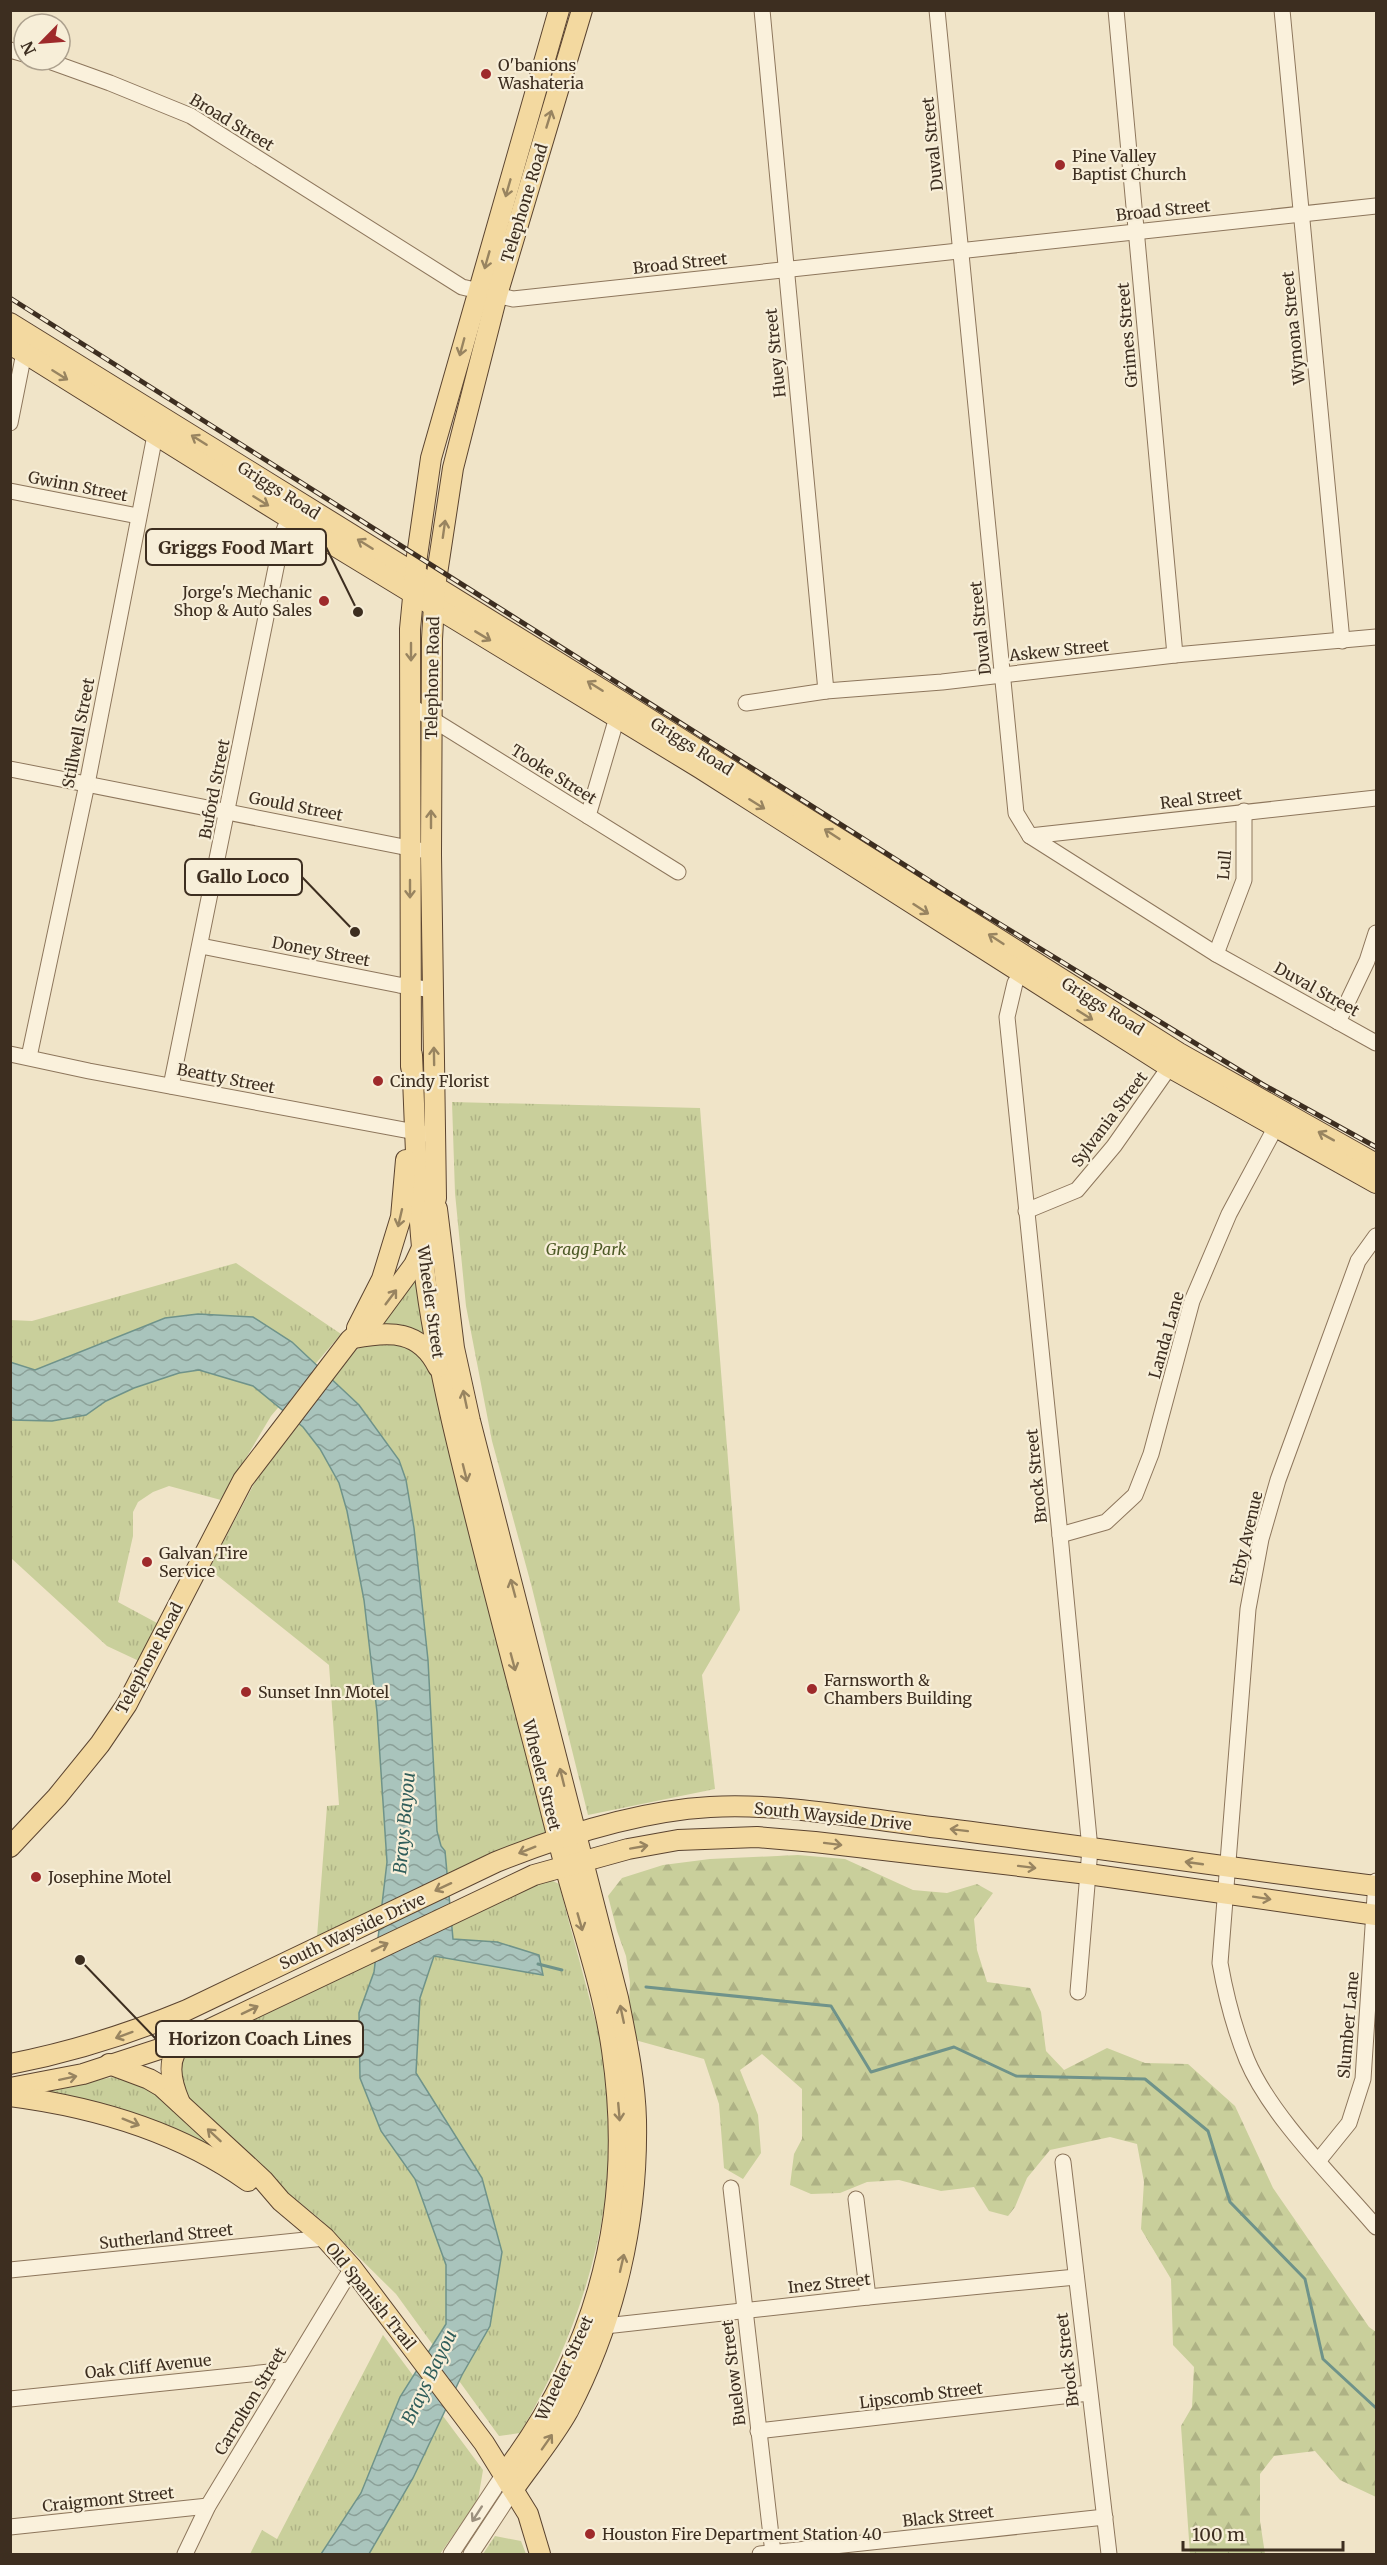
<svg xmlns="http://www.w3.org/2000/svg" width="1387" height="2565" font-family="Merriweather,serif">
<defs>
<pattern id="grass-tufts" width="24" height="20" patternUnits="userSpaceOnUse" patternTransform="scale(1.5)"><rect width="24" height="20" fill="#c9cf9b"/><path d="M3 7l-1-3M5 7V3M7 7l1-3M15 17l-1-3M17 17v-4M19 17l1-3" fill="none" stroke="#aeb285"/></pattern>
<pattern id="forest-firs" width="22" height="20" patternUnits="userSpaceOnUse" patternTransform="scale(1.5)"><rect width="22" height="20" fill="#c9cf9b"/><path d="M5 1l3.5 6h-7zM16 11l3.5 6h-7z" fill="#aeb285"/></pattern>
<pattern id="water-waves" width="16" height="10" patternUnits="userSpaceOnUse" patternTransform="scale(1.5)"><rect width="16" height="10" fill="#a9c4bc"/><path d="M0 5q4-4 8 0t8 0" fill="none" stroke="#8ba098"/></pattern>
</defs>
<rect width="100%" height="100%" fill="#f0e4c8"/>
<g fill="url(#grass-tufts)">
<polygon points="452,1102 700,1108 740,1610 702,1675 715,1789 588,1815 531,1584 492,1441 466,1306 455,1193"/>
<polygon points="236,1263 341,1334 271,1416 221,1500 169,1486 153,1492 138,1502 133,1512 133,1536 118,1602 157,1623 139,1661 107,1646 11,1558 10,1320 32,1321"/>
<polygon points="414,1274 418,1276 427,1337 378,1328"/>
<polygon points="400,1340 429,1361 549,1832 538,1840 446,1874 317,1937 327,1806 339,1805 329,1665 209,1569 255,1482 355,1351 367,1342"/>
<path d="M551 1880 559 1884C570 1927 582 1969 593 2012 598 2030 606 2050 608 2069 622 2197 585 2324 520 2433L499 2436 396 2294 320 2219 254 2166 182 2098 176 2062 188 2047 534 1882Z"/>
<polygon points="124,2075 143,2083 217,2149 214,2153 28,2093"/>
<polygon points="383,2335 483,2470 478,2500 440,2554 250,2554 262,2530 277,2539"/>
<polygon points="495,2536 521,2541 526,2554 483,2554"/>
</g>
<polygon fill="url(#forest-firs)" points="798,1855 845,1859 913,1890 947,1893 977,1884 993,1893 974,1919 977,1950 987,1982 1030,1988 1041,2012 1046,2051 1064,2070 1107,2048 1145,2063 1188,2064 1235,2106 1273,2188 1369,2327 1376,2332 1376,2497 1340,2480 1315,2451 1274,2456 1260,2474 1260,2521 1265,2554 1190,2554 1181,2426 1192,2407 1194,2367 1173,2345 1171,2279 1141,2229 1144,2182 1137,2144 1110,2137 1050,2150 1027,2178 1015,2207 1008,2216 989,2211 974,2187 941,2191 899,2180 867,2182 840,2193 811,2194 790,2185 794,2154 802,2139 802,2089 762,2054 740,2070 758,2115 761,2153 743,2179 724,2168 719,2104 704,2059 635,2040 628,2023 630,1982 626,1956 617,1931 608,1896 622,1878 663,1865 710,1859"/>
<polygon fill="url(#water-waves)" stroke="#6f938a" stroke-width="1.5" points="198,1314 253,1317 292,1342 359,1405 399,1460 406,1480 414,1528 428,1660 437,1831 441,1846 445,1851 453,1939 497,1942 539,1955 543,1975 434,1956 420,1998 416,2073 482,2178 502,2252 490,2326 462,2375 413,2478 369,2554 321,2554 361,2493 400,2397 446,2324 446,2265 415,2179 381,2131 360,2078 359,2013 374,1972 387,1862 377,1712 364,1600 347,1511 339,1483 320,1449 303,1427 253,1386 199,1370 179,1373 134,1388 106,1401 86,1415 52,1421 11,1420 10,1362 35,1370 165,1318"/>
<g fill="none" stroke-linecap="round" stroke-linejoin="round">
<g stroke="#6f938a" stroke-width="3">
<polyline points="538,1964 562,1970"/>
<polyline points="646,1987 831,2006 871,2072 954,2047 1016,2076 1145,2079 1208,2131 1230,2202 1305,2279 1323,2359 1376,2408"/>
</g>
<defs>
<g id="minor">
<polyline points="762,10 826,691"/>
<polyline points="937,10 1016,813 1030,836 1216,954 1376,1043"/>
<polyline points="1116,10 1175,655"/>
<polyline points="1282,10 1342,641"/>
<polyline points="10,50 24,54"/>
<polyline points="46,60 110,83 191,116 462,287 513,299 1376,206"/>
<polyline points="10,423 26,343"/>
<polyline points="10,491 138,516"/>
<polyline points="746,703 826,691 942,682 1175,655 1376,637"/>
<polyline points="411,706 678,872"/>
<polyline points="10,769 419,850"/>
<polyline points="588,816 620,707"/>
<polyline points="1030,836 1376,798"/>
<polyline points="201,946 399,985 433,990"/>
<polyline points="1216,954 1244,880 1244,811"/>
<polyline points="1026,966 1015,983 1007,1017 1060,1535 1090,1849 1078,1992"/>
<polyline points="1338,1022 1367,961 1376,933"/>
<polyline points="10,1054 89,1071 426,1134"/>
<polyline points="29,1057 87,784 157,425"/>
<polyline points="171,1086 283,533 293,508"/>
<polyline points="1026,1211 1077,1190 1114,1146 1175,1059"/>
<path d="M1376 1236 1358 1261 1278 1480 1261 1539 1248 1609 1220 1963C1226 1997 1234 2028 1247 2060 1271 2117 1336 2180 1376 2227"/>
<polyline points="1060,1535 1106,1522 1135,1495 1151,1454 1192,1301 1229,1214 1280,1119"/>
<polyline points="1319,2160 1349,2123 1363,2079 1376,1881"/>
<polyline points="1063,2162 1109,2554"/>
<polyline points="731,2188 773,2553"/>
<polyline points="856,2199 868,2297"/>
<polyline points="10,2270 325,2238"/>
<polyline points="596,2327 868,2297 1076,2277"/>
<polyline points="10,2399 289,2370"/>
<polyline points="758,2431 1089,2393"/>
<polyline points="10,2527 208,2506"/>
<polyline points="185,2554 208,2506 352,2268"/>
<polyline points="451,2554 504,2474"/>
<polyline points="471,2554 513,2490"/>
<polyline points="760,2554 1105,2517"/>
</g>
<g id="major">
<polyline points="10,323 622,702 1179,1053 1376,1164"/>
<polyline points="10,344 289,518 700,768 1169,1067 1376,1183"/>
<path d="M412 1055C415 1119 416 1183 422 1247 427 1305 439 1364 452 1421 485 1563 524 1703 559 1843 576 1912 602 1980 612 2050 635 2206 599 2349 504 2474"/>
<polyline points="411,1067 410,629 417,556 431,458 559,10"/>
<path d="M437 1209 454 1348 470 1421 618 1998C626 2038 635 2079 636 2120 638 2221 615 2321 568 2411 553 2438 531 2464 513 2490"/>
<polyline points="357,1328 382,1279 401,1217 406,1160"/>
<path d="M354 1338C390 1331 420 1330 438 1367"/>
<polyline points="10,1847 57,1797 100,1744 127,1704 243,1480 350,1340 375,1318 414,1265 422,1248 436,1198 431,855 432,639 435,587 453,468 497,295 582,10"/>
<path d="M10 2064C72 2052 129 2034 187 2010L496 1862C561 1836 640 1811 710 1807 784 1803 858 1818 931 1827 1080 1845 1228 1868 1376 1886"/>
<polyline points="109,2064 149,2079 161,2086 263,2180 281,2201 325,2238 352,2268 484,2443 528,2514 540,2554"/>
<polyline points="10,2088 83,2074 187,2040 534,1875 628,1849 678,1840 757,1837 815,1842 1088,1874 1376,1915"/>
<path d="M10 2096C95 2107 178 2131 248 2181"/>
<path d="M180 2103C171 2082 164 2056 186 2040"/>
</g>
</defs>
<use href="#minor" stroke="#8d765c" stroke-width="17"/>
<use href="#major" stroke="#5b4430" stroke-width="22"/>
<use href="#minor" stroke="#faf1dc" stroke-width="15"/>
<use href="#major" stroke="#f3d9a0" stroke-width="20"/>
<defs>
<polyline id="rail" points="10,298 949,893 1262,1084 1376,1147"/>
</defs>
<use href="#rail" stroke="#3d2e20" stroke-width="5"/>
<use href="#rail" stroke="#f7eed8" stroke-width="3" stroke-dasharray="9" stroke-linecap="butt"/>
</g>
<defs><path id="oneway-shaft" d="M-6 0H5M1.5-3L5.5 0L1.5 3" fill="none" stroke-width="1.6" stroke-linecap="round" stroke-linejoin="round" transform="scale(1.5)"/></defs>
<g stroke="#988460">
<use href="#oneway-shaft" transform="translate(549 119) rotate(-73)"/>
<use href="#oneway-shaft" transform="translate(508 188) rotate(106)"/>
<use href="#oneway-shaft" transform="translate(487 260) rotate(106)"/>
<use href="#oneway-shaft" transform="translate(462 347) rotate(105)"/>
<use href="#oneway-shaft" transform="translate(60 375) rotate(32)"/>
<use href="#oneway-shaft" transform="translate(199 440) rotate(-148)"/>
<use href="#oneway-shaft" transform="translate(261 501) rotate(32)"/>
<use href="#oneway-shaft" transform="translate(444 529) rotate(-82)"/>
<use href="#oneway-shaft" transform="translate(365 544) rotate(-148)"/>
<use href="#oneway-shaft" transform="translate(483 636) rotate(31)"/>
<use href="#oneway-shaft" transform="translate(411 652) rotate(90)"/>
<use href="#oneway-shaft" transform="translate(595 686) rotate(-148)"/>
<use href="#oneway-shaft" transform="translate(757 804) rotate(32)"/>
<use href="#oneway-shaft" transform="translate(431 819) rotate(-90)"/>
<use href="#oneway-shaft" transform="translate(832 834) rotate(-147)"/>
<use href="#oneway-shaft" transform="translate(410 889) rotate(90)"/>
<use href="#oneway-shaft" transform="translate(921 909) rotate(33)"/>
<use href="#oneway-shaft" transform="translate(996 939) rotate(-147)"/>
<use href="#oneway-shaft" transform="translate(1085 1015) rotate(32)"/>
<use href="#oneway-shaft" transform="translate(434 1056) rotate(-91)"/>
<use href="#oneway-shaft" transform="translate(1326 1136) rotate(-151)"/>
<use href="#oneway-shaft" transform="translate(400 1218) rotate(103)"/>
<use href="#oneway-shaft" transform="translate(391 1297) rotate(-53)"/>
<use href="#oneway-shaft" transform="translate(465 1399) rotate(-102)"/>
<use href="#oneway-shaft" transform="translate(465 1473) rotate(76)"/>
<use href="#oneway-shaft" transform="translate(513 1588) rotate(-105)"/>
<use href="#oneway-shaft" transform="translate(513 1662) rotate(75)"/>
<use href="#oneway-shaft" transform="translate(562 1777) rotate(-104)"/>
<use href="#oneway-shaft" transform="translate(959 1830) rotate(-173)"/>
<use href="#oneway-shaft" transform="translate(833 1844) rotate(7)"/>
<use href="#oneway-shaft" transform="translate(639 1847) rotate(-10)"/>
<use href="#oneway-shaft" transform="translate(527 1850) rotate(158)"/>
<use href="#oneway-shaft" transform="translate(1194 1863) rotate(-172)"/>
<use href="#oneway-shaft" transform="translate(1027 1867) rotate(7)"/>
<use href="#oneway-shaft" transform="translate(443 1887) rotate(155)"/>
<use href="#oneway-shaft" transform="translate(1262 1898) rotate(9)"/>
<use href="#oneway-shaft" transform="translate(580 1922) rotate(74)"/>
<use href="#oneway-shaft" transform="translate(380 1947) rotate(-26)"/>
<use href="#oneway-shaft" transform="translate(250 2010) rotate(-26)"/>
<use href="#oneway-shaft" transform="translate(622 2014) rotate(-102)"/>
<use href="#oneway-shaft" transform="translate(124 2035) rotate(160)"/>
<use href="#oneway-shaft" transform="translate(68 2078) rotate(-12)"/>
<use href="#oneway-shaft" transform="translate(619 2112) rotate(85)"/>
<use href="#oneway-shaft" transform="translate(131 2122) rotate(22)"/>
<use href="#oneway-shaft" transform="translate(214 2135) rotate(-137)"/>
<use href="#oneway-shaft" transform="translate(622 2263) rotate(-77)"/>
<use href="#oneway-shaft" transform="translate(547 2442) rotate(-55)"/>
</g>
<use stroke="#9c907e" href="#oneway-shaft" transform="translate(477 2514) rotate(123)"/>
<g fill="#9e2a2b" stroke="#f7eed8" stroke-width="2">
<circle cx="486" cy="74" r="6"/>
<circle cx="1060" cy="165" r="6"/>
<circle cx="324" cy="601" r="6"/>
<circle cx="378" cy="1081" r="6"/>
<circle cx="147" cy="1562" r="6"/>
<circle cx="812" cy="1689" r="6"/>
<circle cx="246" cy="1692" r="6"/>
<circle cx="36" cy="1877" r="6"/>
<circle cx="590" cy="2534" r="6"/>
</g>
<g text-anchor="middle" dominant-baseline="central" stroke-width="4.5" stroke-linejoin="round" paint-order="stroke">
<g font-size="16" fill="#3d2e20" stroke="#f7eed8" text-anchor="start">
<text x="498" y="65">O'banions<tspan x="498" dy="18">Washateria</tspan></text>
<text x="1072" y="156">Pine Valley<tspan x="1072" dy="18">Baptist Church</tspan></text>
<text x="312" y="592" text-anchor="end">Jorge's Mechanic<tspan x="312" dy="18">Shop &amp; Auto Sales</tspan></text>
<text x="390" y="1081">Cindy Florist</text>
<text x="159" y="1553">Galvan Tire<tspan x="159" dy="18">Service</tspan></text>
<text x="824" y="1680">Farnsworth &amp;<tspan x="824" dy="18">Chambers Building</tspan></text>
<text x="258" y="1692">Sunset Inn Motel</text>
<text x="48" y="1877">Josephine Motel</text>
<text x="602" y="2534">Houston Fire Department Station 40</text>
</g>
<g font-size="16" fill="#3d2e20" stroke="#f7eed8">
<text transform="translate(232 122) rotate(31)">Broad Street</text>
<text transform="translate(932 144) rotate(-96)">Duval Street</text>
<text transform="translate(524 203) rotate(-73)">Telephone Road</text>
<text transform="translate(1163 210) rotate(-6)">Broad Street</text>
<text transform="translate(680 263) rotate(-6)">Broad Street</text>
<text transform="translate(1293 328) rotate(-96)">Wynona Street</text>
<text transform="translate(1127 335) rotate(-95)">Grimes Street</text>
<text transform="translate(775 353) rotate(-96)">Huey Street</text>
<text transform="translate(78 486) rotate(11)">Gwinn Street</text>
<text transform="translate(279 490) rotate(32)">Griggs Road</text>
<text transform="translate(980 628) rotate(-96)">Duval Street</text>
<text transform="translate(1059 650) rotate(-6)">Askew Street</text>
<text transform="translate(432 678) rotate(-89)">Telephone Road</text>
<text transform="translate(78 733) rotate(-79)">Stillwell Street</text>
<text transform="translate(692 746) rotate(32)">Griggs Road</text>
<text transform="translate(554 774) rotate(32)">Tooke Street</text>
<text transform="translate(214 789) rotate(-79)">Buford Street</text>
<text transform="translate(1201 798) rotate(-7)">Real Street</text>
<text transform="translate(296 806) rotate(11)">Gould Street</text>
<text transform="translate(1224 865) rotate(-85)">Lull</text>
<text transform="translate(321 951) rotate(11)">Doney Street</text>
<text transform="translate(1317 989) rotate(29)">Duval Street</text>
<text transform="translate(1103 1006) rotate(32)">Griggs Road</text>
<text transform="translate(226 1078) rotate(11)">Beatty Street</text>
<text transform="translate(1109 1119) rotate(-53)">Sylvania Street</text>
<text transform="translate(431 1302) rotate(82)">Wheeler Street</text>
<text transform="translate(1166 1335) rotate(-74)">Landa Lane</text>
<text transform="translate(1036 1476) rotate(-96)">Brock Street</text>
<text transform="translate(1246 1538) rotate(-77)">Erby Avenue</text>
<text transform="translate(149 1658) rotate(-62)">Telephone Road</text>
<text transform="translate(542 1775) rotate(76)">Wheeler Street</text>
<text transform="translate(833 1816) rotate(6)">South Wayside Drive</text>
<text transform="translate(352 1931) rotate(-25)">South Wayside Drive</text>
<text transform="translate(1348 2025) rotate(-85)">Slumber Lane</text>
<text transform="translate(166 2236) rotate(-6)">Sutherland Street</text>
<text transform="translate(829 2283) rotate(-6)">Inez Street</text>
<text transform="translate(371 2296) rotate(51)">Old Spanish Trail</text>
<text transform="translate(1067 2360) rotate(-97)">Brock Street</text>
<text transform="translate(148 2366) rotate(-6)">Oak Cliff Avenue</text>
<text transform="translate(564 2368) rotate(-65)">Wheeler Street</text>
<text transform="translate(733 2373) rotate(-97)">Buelow Street</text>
<text transform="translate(921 2395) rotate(-7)">Lipscomb Street</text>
<text transform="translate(250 2401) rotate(-59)">Carrolton Street</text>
<text transform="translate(108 2499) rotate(-6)">Craigmont Street</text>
<text transform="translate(948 2516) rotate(-6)">Black Street</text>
</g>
<g font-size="16" font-style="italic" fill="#4d5a26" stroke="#f7eed8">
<text x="586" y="1249">Gragg Park</text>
</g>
<g font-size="18" font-style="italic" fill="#2f5d5a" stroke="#f7eed8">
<text transform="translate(404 1823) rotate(-85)">Brays Bayou</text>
<text transform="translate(429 2377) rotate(-64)">Brays Bayou</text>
</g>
</g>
<path fill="none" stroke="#3d2e20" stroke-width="2" d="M358 612L326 547M355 932L302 877M80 1960L156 2039"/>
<g fill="#3d2e20" stroke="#f7eed8" stroke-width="2">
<circle cx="358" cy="612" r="6"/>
<circle cx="355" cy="932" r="6"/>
<circle cx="80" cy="1960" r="6"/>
</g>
<g fill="#f7eed8" stroke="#3d2e20" stroke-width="2">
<rect x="146" y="529" width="180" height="36" rx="6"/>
<rect x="185" y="859" width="117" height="36" rx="6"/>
<rect x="156" y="2021" width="207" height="36" rx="6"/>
</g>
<g font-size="18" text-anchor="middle" font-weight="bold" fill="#3d2e20">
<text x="236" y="554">Griggs Food Mart</text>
<text x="243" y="883">Gallo Loco</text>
<text x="260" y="2045">Horizon Coach Lines</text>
</g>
<rect width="1387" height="2565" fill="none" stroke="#3d2e20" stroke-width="24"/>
<g transform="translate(42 42) rotate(245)"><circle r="28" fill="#f7eed8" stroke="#ada18e" stroke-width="1.5"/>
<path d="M0-4.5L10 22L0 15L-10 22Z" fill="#9e2a2b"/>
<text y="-9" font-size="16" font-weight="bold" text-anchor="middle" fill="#3d2e20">N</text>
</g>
<path d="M1183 2541v9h160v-9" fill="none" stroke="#3d2e20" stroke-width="3"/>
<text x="1192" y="2541" font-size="18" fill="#3d2e20" stroke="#f7eed8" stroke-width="4.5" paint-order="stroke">100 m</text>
</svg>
